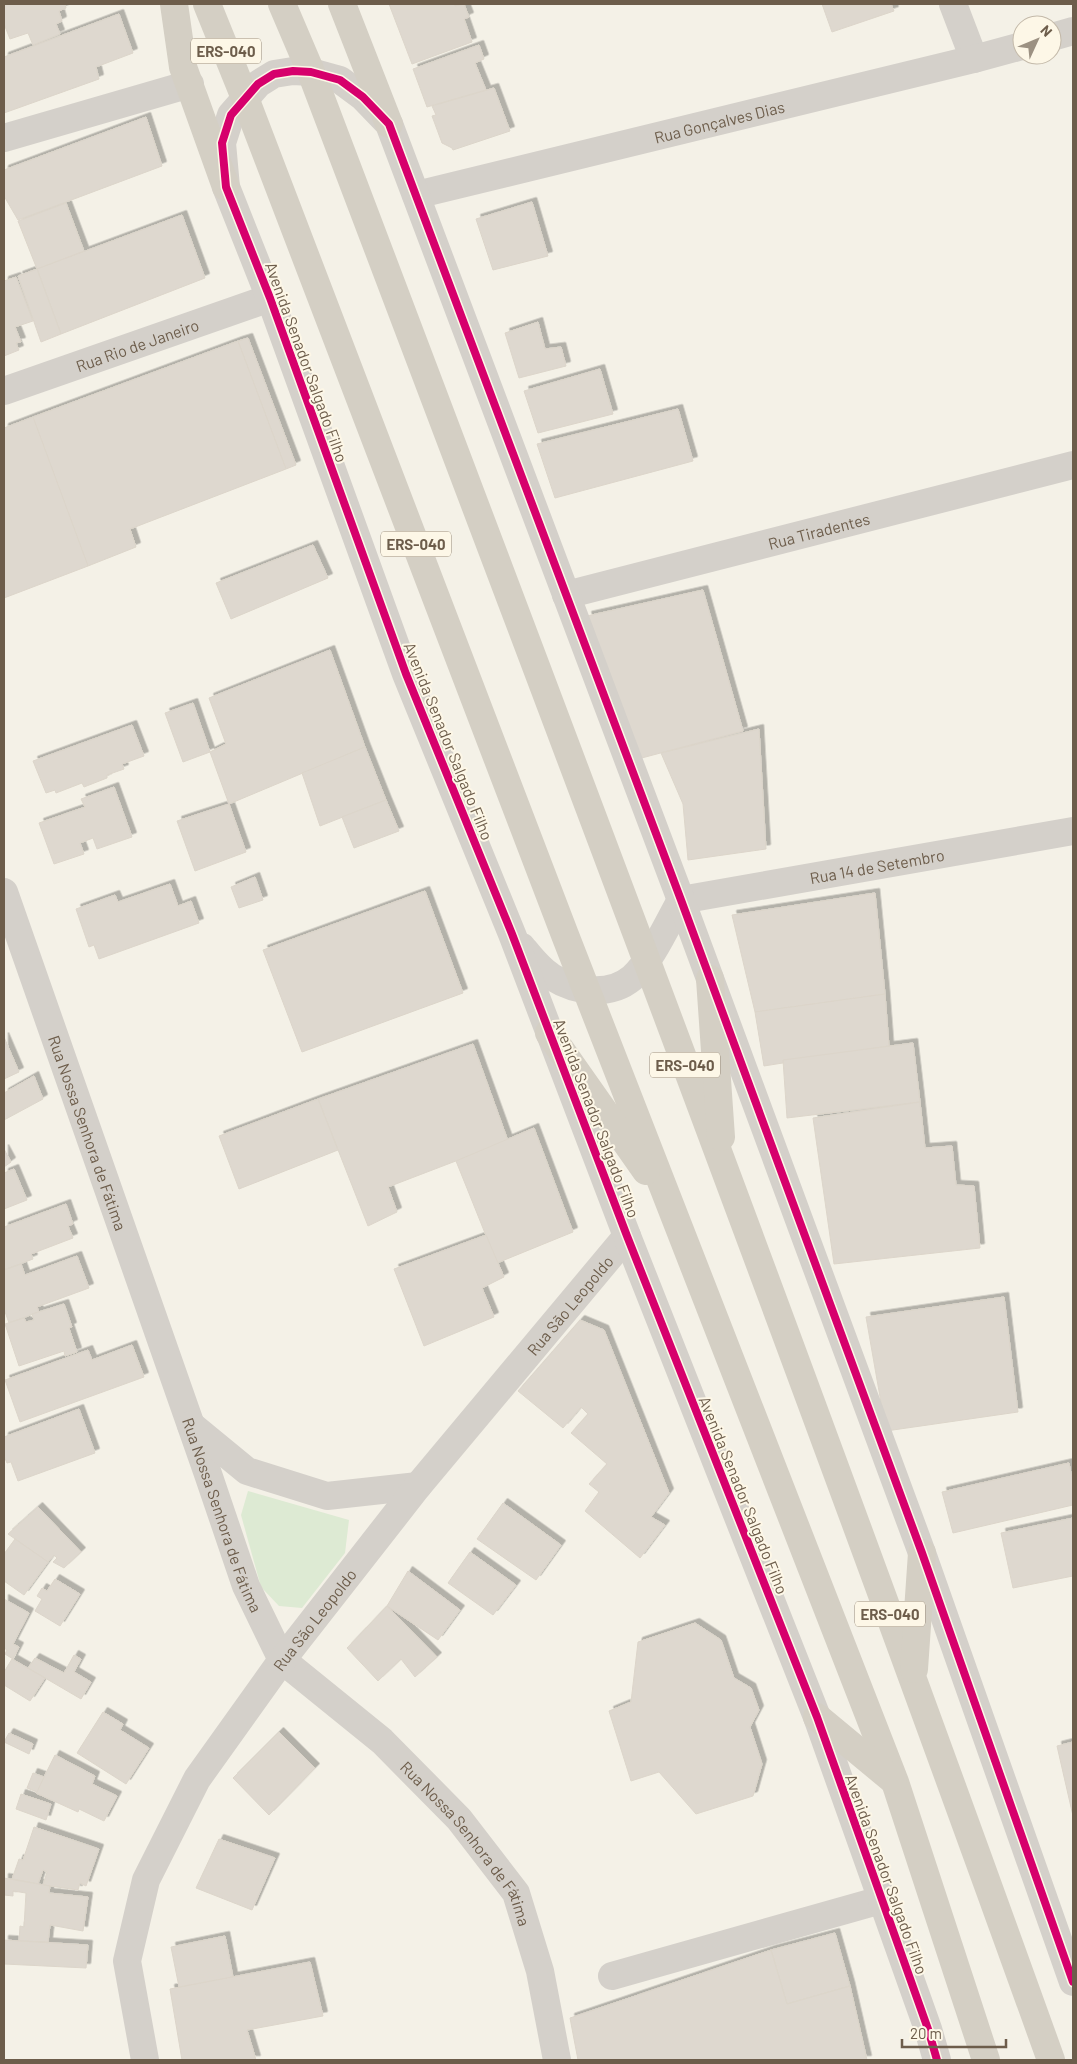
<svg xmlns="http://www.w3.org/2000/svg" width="1077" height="2064" font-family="Barlow,sans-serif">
<defs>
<filter id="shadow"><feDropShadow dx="4.5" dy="-4.5" stdDeviation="0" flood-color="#0004"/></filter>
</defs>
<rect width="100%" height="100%" fill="#f4f1e7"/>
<polygon fill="#ddead3" points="248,1491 349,1520 345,1553 302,1608 279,1606 261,1587 241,1515"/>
<g fill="#ded8cf" stroke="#dcd5ca" filter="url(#shadow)">
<polygon points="4,4 65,4 66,8 59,11 62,21 56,24 60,34 33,45 28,33 10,39 4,24"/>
<polygon points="389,4 454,4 455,6 464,4 469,17 464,19 472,42 412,64"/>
<polygon points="822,4 891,4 894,11 832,32"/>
<polygon points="119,14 133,53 96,67 99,79 4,113 4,57"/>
<polygon points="479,45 484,59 475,63 486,90 427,107 413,69"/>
<polygon points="494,88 510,131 453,150 452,148 442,143 432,116 436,115 432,106"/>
<polygon points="146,117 162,166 18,220 4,196 4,170"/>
<polygon points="532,202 548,256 493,270 476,219"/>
<polygon points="66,203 84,251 37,269 18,221"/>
<polygon points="182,215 205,278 61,334 37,269"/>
<polygon points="37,269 61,334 41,342 18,276"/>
<polygon points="16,277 33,321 15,327 21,342 16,343 19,350 4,356 4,281"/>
<polygon points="538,322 545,349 561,347 566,366 519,378 505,333"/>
<polygon points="248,338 296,465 286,469 238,341"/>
<polygon points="238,341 286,469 130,529 136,547 88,566 33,417"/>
<polygon points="600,369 613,414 538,433 524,391"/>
<polygon points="678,409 693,461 555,498 537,444"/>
<polygon points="33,417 88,566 4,598 4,428"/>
<polygon points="313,545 328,578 231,619 216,583"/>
<polygon points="703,590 743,731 638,759 587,616"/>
<polygon points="330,650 365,747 229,804 210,752 226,744 209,698"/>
<polygon points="193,703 210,752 183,762 165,713"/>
<polygon points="132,725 144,756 122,764 124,769 107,775 107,778 84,787 82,783 56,793 55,790 46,793 33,761"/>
<polygon points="759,729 766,849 688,860 683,804 661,753"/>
<polygon points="365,747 386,800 320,826 302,773"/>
<polygon points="114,787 132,837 97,849 93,838 80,843 84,854 54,864 39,823 85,807 81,799"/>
<polygon points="386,800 399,831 354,848 342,817"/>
<polygon points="229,804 246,852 195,871 177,821"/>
<polygon points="255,877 263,900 239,908 231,887"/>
<polygon points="170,884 178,906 191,901 199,923 99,959 94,945 89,947 76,909 115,895 118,902"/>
<polygon points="425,891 463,993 302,1052 263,950"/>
<polygon points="875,893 885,994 755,1012 732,915"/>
<polygon points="885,994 889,1046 764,1066 755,1012"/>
<polygon points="4,1037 19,1072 4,1079"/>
<polygon points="913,1043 920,1102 787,1118 783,1060"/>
<polygon points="473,1044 508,1141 388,1187 397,1212 368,1226 318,1099"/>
<polygon points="34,1076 43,1099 4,1120 4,1093"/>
<polygon points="318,1099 338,1150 239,1189 219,1136"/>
<polygon points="920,1102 925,1148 952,1146 956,1185 974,1186 980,1248 834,1264 813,1118"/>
<polygon points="534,1128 573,1232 497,1263 456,1161"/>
<polygon points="4,1149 11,1162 4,1167"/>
<polygon points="14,1169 27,1200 4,1209 4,1173"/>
<polygon points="66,1204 73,1224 68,1226 73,1238 31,1254 33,1259 4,1270 4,1227"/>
<polygon points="486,1235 504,1277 482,1288 494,1317 424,1346 394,1269"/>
<polygon points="77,1256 89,1288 37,1307 39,1312 9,1323 4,1309 4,1270 21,1264 25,1275"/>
<polygon points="1004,1297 1018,1412 886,1431 866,1317"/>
<polygon points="64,1304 72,1327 69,1328 77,1352 65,1356 64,1351 19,1366 5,1324 24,1318 26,1322 34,1320 32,1314"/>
<polygon points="580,1320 604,1330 669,1493 651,1517 665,1525 640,1558 585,1511 599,1492 589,1484 607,1464 571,1433 588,1414 581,1407 563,1428 518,1391"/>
<polygon points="132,1345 144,1377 20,1422 5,1380 88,1350 92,1360"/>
<polygon points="79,1409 95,1453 18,1481 11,1462 7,1463 4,1456 4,1437"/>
<polygon points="1069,1463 1073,1483 1073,1505 953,1533 942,1492"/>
<polygon points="503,1503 561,1545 536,1580 477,1539"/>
<polygon points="38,1507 81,1552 64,1568 53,1562 57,1558 54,1555 48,1562 8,1534"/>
<polygon points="1073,1518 1073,1576 1013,1588 1001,1533"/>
<polygon points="15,1539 48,1562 24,1595 4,1581 4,1554"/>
<polygon points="470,1552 516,1585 493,1615 448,1583"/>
<polygon points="408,1571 460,1610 438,1640 387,1606"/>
<polygon points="55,1579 80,1594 60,1626 35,1611 42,1599 37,1596 42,1588 47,1591"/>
<polygon points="4,1599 29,1613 13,1644 19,1647 13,1659 5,1654 7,1650 4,1648"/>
<polygon points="387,1606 437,1657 415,1677 401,1659 378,1681 347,1648"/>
<polygon points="695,1623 721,1640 734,1678 751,1688 759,1710 750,1727 762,1764 753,1796 696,1814 659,1772 631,1781 609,1711 631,1702 638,1642"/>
<polygon points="74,1655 81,1659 74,1672 91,1682 81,1699 28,1668 35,1658 64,1673"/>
<polygon points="12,1659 45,1678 30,1701 4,1685 4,1672"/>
<polygon points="103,1712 123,1724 120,1730 149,1748 126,1784 77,1753"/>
<polygon points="279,1732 315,1768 269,1815 233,1778"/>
<polygon points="9,1733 33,1744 29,1754 4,1742"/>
<polygon points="1073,1742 1073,1816 1057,1746"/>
<polygon points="55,1755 95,1776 92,1784 117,1796 104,1821 79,1809 78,1812 36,1793"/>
<polygon points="33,1773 44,1777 37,1792 27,1788"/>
<polygon points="21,1794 51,1804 46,1820 16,1809"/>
<polygon points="34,1827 99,1849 86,1886 80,1883 78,1890 43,1885 47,1872 43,1870 38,1884 12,1879 19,1859 23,1860"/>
<polygon points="219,1839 275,1858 252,1910 196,1888"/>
<polygon points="4,1878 50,1886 49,1893 88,1897 83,1931 50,1925 48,1942 19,1941 20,1926 24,1927 26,1893 13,1891 13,1896 4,1895"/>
<polygon points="835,1933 850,1986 787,2004 771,1950"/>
<polygon points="225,1936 233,1977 179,1987 171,1947"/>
<polygon points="4,1940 88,1945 86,1968 4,1964"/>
<polygon points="771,1950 787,2004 850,1986 867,2060 578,2060 570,2018"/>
<polygon points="310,1962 323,2016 247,2030 256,2060 182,2060 170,1989"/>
</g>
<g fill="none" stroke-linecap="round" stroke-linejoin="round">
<g stroke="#d4d0ca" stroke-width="28">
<polyline points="953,4 974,59"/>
<polyline points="1052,37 1073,31"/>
<polyline points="4,138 190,84"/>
<path id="s1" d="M416 195 974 59 1022 46"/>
<path id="s2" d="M4 391 270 298"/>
<path id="s3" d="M566 595 1073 465"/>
<path id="s4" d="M4 892 208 1474 246 1586 282 1660 382 1741 459 1819 516 1893 540 1971 557 2060"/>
<path id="s5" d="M681 900 1073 831"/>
<path d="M522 947C531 958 540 970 552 977 576 992 609 997 632 978 650 963 669 921 681 900"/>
<polyline points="191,1425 247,1471 327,1496 418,1486"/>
<polyline points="612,1976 881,1900"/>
<path id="s6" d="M145 2060 127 1961 146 1880 197 1779 282 1660 418 1486 627 1236"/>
<polyline points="937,2060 928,2029 817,1717 627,1236 512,934 406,674 270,298 226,187 222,143 231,115 258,84 274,74 293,71 311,72 340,80 363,97 389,124 681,900 922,1553 1073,1982"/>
</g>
<g stroke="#d4cfc4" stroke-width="28">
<polyline points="174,4 183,67 226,187"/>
<polyline points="207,4 245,98 565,935 895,1782 986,2060"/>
<path d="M282 4 311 72C562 733 812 1395 1051 2060"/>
<polyline points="342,4 389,124"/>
<polyline points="710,979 721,1137"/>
<polyline points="549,1033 646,1171"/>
<polyline points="914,1669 922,1553"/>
<polyline points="817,1717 893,1780"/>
</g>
<defs>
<polyline id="cycleway" points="937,2060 928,2029 817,1717 627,1236 512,934 406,674 270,298 226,187 222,143 231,115 258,84 274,74 293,71 311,72 340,80 363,97 389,124 681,900 922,1553 1073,1982"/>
</defs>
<use href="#cycleway" stroke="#fdf7e7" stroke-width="11"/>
<use href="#cycleway" stroke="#d6006c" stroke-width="8"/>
</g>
<g text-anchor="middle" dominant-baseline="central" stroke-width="4" stroke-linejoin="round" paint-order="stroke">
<g fill="#fdf7e7" stroke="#988b7a" stroke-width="1">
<rect x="191" y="38.5" width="70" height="25" rx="4"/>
<rect x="381" y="531.5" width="70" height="25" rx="4"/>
<rect x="650" y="1052.5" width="70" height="25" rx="4"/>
<rect x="855" y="1601.5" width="70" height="25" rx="4"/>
</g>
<g font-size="15" font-weight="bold" fill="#6d5d4b">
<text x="226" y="51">ERS-040</text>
<text x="416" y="544">ERS-040</text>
<text x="685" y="1065">ERS-040</text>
<text x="890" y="1614">ERS-040</text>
</g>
<g font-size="16" fill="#6d5d4b" stroke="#fdf7e7">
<text stroke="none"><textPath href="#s1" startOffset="312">Rua Gonçalves Dias</textPath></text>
<text stroke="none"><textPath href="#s2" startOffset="141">Rua Rio de Janeiro</textPath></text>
<text transform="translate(307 362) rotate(70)">Avenida Senador Salgado Filho</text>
<text stroke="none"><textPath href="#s3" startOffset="261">Rua Tiradentes</textPath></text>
<text transform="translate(449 741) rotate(68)">Avenida Senador Salgado Filho</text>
<text stroke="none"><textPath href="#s5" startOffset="199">Rua 14 de Setembro</textPath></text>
<text transform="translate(597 1118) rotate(69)">Avenida Senador Salgado Filho</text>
<text stroke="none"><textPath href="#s4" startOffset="255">Rua Nossa Senhora de Fátima</textPath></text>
<text stroke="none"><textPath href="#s6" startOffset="900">Rua São Leopoldo</textPath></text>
<text transform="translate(744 1495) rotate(68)">Avenida Senador Salgado Filho</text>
<text stroke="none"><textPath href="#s4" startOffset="660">Rua Nossa Senhora de Fátima</textPath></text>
<text stroke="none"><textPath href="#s6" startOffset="495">Rua São Leopoldo</textPath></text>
<text stroke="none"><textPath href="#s4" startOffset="1080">Rua Nossa Senhora de Fátima</textPath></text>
<text transform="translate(887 1874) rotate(70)">Avenida Senador Salgado Filho</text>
</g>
</g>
<rect width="1077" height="2064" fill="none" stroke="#6d5d4b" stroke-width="10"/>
<g transform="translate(1037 40) rotate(46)"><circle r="24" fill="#fdf7e7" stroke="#c3b9a9"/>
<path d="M0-4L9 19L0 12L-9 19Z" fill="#9c9182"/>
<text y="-8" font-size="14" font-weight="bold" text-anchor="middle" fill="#6d5d4b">N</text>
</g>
<path d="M902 2039v8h104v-8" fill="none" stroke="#6d5d4b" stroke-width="2.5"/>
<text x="910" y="2039" font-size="15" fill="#6d5d4b" stroke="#fdf7e7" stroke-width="4" paint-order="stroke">20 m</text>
</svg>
